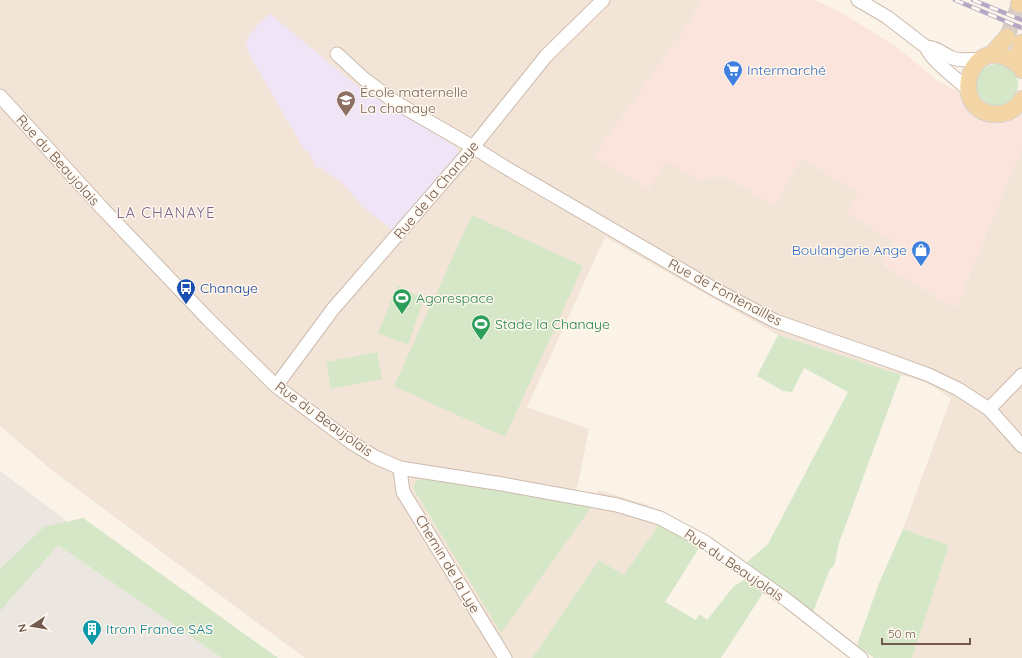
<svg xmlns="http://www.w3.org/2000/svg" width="1022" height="658" font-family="Quicksand,sans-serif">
<rect width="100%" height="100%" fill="#fbf3e7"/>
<polygon fill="#f2e4d6" points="0,0 700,0 690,21 594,156 649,189 666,160 699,179 723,176 775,205 801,159 859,192 847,213 894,241 883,265 956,308 1022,147 1022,658 912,658 949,545 903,529 951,398 925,382 891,372 778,335 605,237 527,407 589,429 578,484 571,503 592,506 598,490 648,505 659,524 624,575 599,560 532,658 305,658 54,472 0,426"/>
<polygon fill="#fae4dc" points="700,0 814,0 837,10 897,47 935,79 989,110 1022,116 1022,147 956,308 883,265 894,241 847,213 859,192 801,159 775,205 723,176 699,179 666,161 649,189 594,156 690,21"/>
<polygon fill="#ece6e1" points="0,471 66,520 58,545 222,658 0,658"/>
<polygon fill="#f0e4f7" points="270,14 361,89 456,147 458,152 457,156 392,230 363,207 344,185 320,167 317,168 307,150 305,151 249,54 246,43 250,34 259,23"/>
<g fill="#d5e7c7">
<circle cx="997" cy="85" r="21"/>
<polygon points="472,215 583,266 505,437 394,386"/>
<polygon points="397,286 424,298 408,345 378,333"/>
<polygon points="778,335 901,375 839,543 834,566 830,569 813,612 747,562 768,544 848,392 804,368 792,392 783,391 757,376"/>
<polygon points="377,352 382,379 331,389 326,362"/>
<polygon points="425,477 592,506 501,633 413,488 415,482"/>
<polygon points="83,518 278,658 222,658 58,545 0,611 0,569 44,527"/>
<polygon points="659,524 699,548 665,602 696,620 699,614 707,620 734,586 744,580 763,593 721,658 532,658 599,560 624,575"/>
<polygon points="903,529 949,545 912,658 874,658 857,645 879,583"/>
</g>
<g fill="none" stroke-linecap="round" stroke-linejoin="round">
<polyline stroke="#d9cdc1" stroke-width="16" stroke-dasharray="16 8" stroke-linecap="butt" points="1007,37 1019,4"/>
<defs>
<g id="minor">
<path d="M858 0 887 17 926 47C933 63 956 77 968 90"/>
<path d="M926 47C936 47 943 54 952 58 961 61 971 60 981 59"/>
<polyline points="337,54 363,78 395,102 473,147 503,166 716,290 775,321 882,358 929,375 958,389 989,409 1022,446"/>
<polyline points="0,96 102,208 208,319 276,386 352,443 375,457 400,468 502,484 617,505 660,518 705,542 788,601 861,658"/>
<polyline points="276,386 333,309 464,158 546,56 603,0"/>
<polyline points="989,409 1022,375"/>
<polyline points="400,468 401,477 403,492 505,658"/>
</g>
<g id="major">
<polyline points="1019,4 1021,0"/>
<polyline points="991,55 1007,37"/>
<polyline points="1016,63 1021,43"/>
<path d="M1022 70C1018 63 1012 60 1005 57 968 40 949 114 997 114 1008 114 1017 108 1022 99"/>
</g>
</defs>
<use href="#minor" stroke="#ccbbae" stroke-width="15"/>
<use href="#major" stroke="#d8d1cd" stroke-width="18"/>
<use href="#minor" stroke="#fff" stroke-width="13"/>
<use href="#major" stroke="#f4d5a5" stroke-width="16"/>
<defs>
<g id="rail">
<polyline points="955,0 1022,28"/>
<polyline points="973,0 1022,20"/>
</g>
</defs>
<use href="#rail" stroke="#b5a6c4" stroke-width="4.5"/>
<use href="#rail" stroke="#fef7ee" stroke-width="3" stroke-dasharray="9" stroke-linecap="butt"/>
</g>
<defs>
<symbol id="supermarket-pin" viewBox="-11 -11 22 30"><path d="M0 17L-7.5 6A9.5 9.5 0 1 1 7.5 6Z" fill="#3f7fe0" stroke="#fef7ee"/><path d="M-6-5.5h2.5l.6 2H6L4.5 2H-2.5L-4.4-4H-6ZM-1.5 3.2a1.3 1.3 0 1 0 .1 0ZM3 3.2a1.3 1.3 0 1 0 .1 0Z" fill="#fff"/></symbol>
<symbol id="school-pin" viewBox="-11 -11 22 30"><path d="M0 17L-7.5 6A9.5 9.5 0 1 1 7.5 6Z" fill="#8d6e63" stroke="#fef7ee"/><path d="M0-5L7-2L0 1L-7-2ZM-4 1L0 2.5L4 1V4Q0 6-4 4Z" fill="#fff"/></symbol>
<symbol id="shop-pin" viewBox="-11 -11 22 30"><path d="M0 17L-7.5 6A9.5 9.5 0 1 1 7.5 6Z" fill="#3f7fe0" stroke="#fef7ee"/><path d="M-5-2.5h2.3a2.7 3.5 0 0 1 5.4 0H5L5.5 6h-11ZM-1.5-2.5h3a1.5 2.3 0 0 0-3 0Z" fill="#fff"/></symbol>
<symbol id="bus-pin" viewBox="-11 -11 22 30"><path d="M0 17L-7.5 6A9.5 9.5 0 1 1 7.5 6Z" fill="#1a4fb4" stroke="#fef7ee"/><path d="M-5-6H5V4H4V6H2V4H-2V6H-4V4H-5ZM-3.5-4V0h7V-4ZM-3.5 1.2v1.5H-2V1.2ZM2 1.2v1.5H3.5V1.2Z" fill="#fff"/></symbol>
<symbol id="stadium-pin" viewBox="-11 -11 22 30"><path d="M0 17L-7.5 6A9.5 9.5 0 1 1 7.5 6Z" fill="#2e9e5b" stroke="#fef7ee"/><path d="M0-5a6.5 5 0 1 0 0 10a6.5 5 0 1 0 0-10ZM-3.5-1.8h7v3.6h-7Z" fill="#fff"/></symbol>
<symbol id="building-pin" viewBox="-11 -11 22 30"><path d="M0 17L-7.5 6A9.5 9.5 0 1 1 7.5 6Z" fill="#0f9aa8" stroke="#fef7ee"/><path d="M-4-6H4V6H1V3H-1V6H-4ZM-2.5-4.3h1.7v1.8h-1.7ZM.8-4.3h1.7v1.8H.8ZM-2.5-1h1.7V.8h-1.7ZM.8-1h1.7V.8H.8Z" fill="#fff"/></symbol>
</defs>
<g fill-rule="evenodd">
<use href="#supermarket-pin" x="722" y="59" width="22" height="30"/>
<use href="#school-pin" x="335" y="89" width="22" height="30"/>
<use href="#shop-pin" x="910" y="239" width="22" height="30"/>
<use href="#bus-pin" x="175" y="277" width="22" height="30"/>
<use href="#stadium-pin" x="391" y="287" width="22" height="30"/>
<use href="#stadium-pin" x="470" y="313" width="22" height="30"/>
<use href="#building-pin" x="81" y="618" width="22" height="30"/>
</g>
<g text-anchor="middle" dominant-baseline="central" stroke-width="3" stroke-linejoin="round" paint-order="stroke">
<g font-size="14" fill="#366cbe" stroke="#fef7ee" text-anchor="start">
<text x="747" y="70">Intermarché</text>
<text x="907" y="250" text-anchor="end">Boulangerie Ange</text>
</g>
<g font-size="14" fill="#785e54" stroke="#fef7ee" text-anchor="start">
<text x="360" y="92">École maternelle<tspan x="360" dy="16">La chanaye</tspan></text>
</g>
<g font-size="14" fill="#735a4e" stroke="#fef7ee">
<text transform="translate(58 160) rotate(48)">Rue du Beaujolais</text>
<text transform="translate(436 190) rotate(-50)">Rue de la Chanaye</text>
<text transform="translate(725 292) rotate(28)">Rue de Fontenailles</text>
<text transform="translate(324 419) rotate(36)">Rue du Beaujolais</text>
<text transform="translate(448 564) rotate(59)">Chemin de la Lye</text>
<text transform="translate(734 565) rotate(34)">Rue du Beaujolais</text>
</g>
<g font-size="14" fill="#164399" stroke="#fef7ee" text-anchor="start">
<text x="200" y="288">Chanaye</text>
</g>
<g font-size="14" fill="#27864d" stroke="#fef7ee" text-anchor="start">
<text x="416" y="298">Agorespace</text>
<text x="495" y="324">Stade la Chanaye</text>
</g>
<g font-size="14" fill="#0d838f" stroke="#fef7ee" text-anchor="start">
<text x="106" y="629">Itron France SAS</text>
</g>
<g font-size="15" letter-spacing="1" fill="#80668e" stroke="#fef7ee">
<text x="166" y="212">LA CHANAYE</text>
</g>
</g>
<g transform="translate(32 626) rotate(258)" stroke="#fef7ee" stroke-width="3" paint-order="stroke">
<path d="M0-3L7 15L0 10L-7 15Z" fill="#735a4e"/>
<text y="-6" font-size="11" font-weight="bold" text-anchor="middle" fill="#735a4e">N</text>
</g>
<path d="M882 638v6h88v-6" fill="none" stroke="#735a4e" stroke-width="2"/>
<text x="888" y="638" font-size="12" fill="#735a4e" stroke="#fef7ee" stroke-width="3" paint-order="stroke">50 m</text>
</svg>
